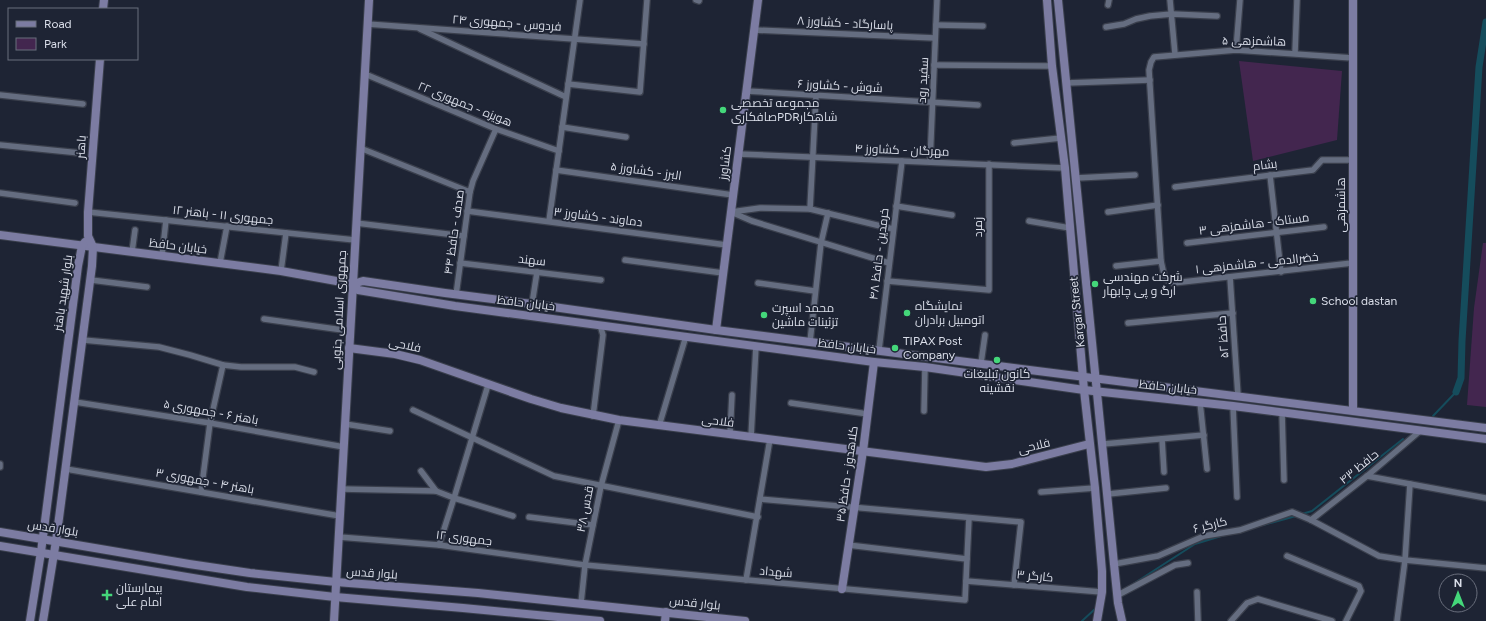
<svg xmlns="http://www.w3.org/2000/svg" width="1486" height="621" font-family="Figtree,Cairo,sans-serif">
<rect width="100%" height="100%" fill="#1e2434"/>
<g fill="#43264f">
<polygon points="1239,61 1342,71 1337,140 1253,161"/>
<polygon points="1483,243 1486,243 1486,407 1467,405 1474,308"/>
</g>
<g fill="none" stroke-linecap="round" stroke-linejoin="round">
<g stroke="#154c5c" stroke-width="2">
<polyline points="1433,416 1456,392"/>
<polyline points="1302,514 1312,511 1403,439"/>
<polyline points="1263,525 1296,516"/>
<polyline points="1130,586 1195,544 1228,534"/>
<polyline points="1082,621 1095,609"/>
</g>
<polyline stroke="#154c5c" stroke-width="7" points="1456,392 1461,378 1462,341 1479,67 1486,22"/>
<defs>
<g id="street">
<polyline points="696,0 699,1"/>
<polyline points="1170,0 1175,54"/>
<polyline points="1108,5 1109,0"/>
<polyline points="367,24 644,44"/>
<polyline points="936,25 983,26"/>
<polyline points="1106,27 1124,24 1136,19 1150,16 1172,14 1217,16"/>
<polyline points="420,29 566,97"/>
<polyline points="754,30 935,38"/>
<polyline points="1236,50 1240,0"/>
<polyline points="1295,53 1297,0"/>
<polyline points="934,65 1052,66"/>
<polyline points="365,74 496,129 559,151"/>
<polyline points="1066,83 1150,80"/>
<polyline points="568,84 640,92 647,0"/>
<polyline points="746,91 978,105"/>
<polyline points="0,95 83,104"/>
<polyline points="816,96 810,209 893,229"/>
<polyline points="562,127 626,137"/>
<polyline points="1014,143 1061,138"/>
<polyline points="0,145 80,153"/>
<polyline points="360,148 470,192"/>
<polyline points="738,154 1065,168"/>
<polyline points="930,162 937,0"/>
<polyline points="556,170 733,195"/>
<polyline points="1270,175 1281,272"/>
<polyline points="1076,178 1135,175"/>
<polyline points="1175,187 1313,170 1322,160 1353,160"/>
<polyline points="0,193 75,203"/>
<polyline points="896,206 952,215"/>
<polyline points="467,211 727,245"/>
<polyline points="88,212 355,240"/>
<polyline points="731,212 752,221 889,263"/>
<polyline points="731,212 760,208 810,209"/>
<polyline points="1108,212 1158,205"/>
<polyline points="549,221 580,0"/>
<polyline points="1029,221 1070,228"/>
<polyline points="356,223 464,236"/>
<polyline points="1187,243 1324,227"/>
<polyline points="132,252 135,230"/>
<polyline points="162,256 166,220"/>
<polyline points="625,260 723,273"/>
<polyline points="220,263 227,226"/>
<polyline points="460,263 601,280"/>
<polyline points="1352,263 1173,283 1165,279 1161,261 1149,70 1151,62 1154,57 1236,50 1353,58"/>
<polyline points="1116,266 1161,261"/>
<polyline points="281,271 286,233"/>
<polyline points="1230,277 1238,396"/>
<polyline points="91,280 147,287"/>
<polyline points="887,281 989,290 989,164"/>
<polyline points="758,283 815,291"/>
<polyline points="456,295 470,192 473,181 496,129"/>
<polyline points="532,304 537,272"/>
<polyline points="264,319 350,331"/>
<polyline points="1128,323 1233,313"/>
<polyline points="83,340 159,347 190,355 223,365 241,367 295,367 314,372"/>
<polyline points="810,342 821,243 828,213"/>
<polyline points="879,350 902,161"/>
<polyline points="981,363 985,335"/>
<polyline points="75,402 210,423 344,447"/>
<polyline points="1200,402 1207,469"/>
<polyline points="791,403 868,414"/>
<polyline points="1233,406 1237,497"/>
<polyline points="413,410 554,476 758,517"/>
<polyline points="924,411 925,367"/>
<polyline points="1282,412 1284,480"/>
<polyline points="593,416 603,335 600,325"/>
<polyline points="345,424 390,431"/>
<polyline points="659,426 686,336"/>
<polyline points="730,434 732,395"/>
<polyline points="751,437 756,346"/>
<polyline points="1162,439 1164,472"/>
<polyline points="1103,444 1204,435"/>
<polyline points="0,464 0,467"/>
<polyline points="66,469 340,516"/>
<polyline points="421,471 436,491 454,498 513,516"/>
<polyline points="1367,476 1486,498"/>
<polyline points="341,489 436,491"/>
<polyline points="201,492 210,423 223,365"/>
<polyline points="1041,492 1095,488"/>
<polyline points="1108,494 1166,488"/>
<polyline points="760,499 1021,522 1014,585"/>
<polyline points="529,517 593,525"/>
<polyline points="1311,520 1367,476 1420,431"/>
<polyline points="339,537 439,545 585,565 965,600 969,518"/>
<polyline points="439,545 454,498 488,385"/>
<polyline points="848,545 967,559"/>
<polyline points="1287,556 1359,586 1361,591 1346,621"/>
<polyline points="1114,564 1158,556 1204,536 1240,530 1292,512 1311,520 1379,556 1405,560 1486,568"/>
<polyline points="746,580 770,439"/>
<polyline points="966,581 1102,592"/>
<polyline points="1197,592 1198,621"/>
<polyline points="1118,595 1175,565 1188,563"/>
<polyline points="581,603 585,565 601,486 619,420"/>
<polyline points="1231,621 1247,603 1258,599 1332,621"/>
<polyline points="1397,621 1405,560 1410,484"/>
</g>
<g id="secondary">
<polyline points="1047,0 1052,66 1065,168 1084,390 1095,488 1102,571 1102,592 1097,621"/>
<polyline points="1058,0 1114,564 1118,603 1122,621"/>
<polyline points="1353,0 1353,410"/>
<polyline points="103,9 104,0"/>
<polyline points="0,235 281,271 353,284 363,281 445,293 532,304 716,330 1486,428"/>
<polyline points="353,284 358,290 455,306 874,362 925,367 1084,390 1233,406 1486,439"/>
<polyline points="716,330 758,0"/>
<polyline points="349,348 395,354 420,360 531,399 561,408 619,420 986,467 1012,464 1089,444"/>
<polyline points="0,532 189,564 250,573 336,582 478,593 745,621"/>
<polyline points="0,546 247,587 335,597 463,608 600,621"/>
<polyline points="842,589 863,451 874,362"/>
<polyline points="30,621 41,552 78,266 82,246 85,242"/>
<polyline points="43,621 56,541 92,266 93,247 88,236 88,212 100,59"/>
<polyline points="334,621 369,0"/>
<polyline points="665,621 666,612"/>
</g>
</defs>
<use href="#street" stroke="#3a3f4c" stroke-width="8"/>
<use href="#secondary" stroke="#3a3f4c" stroke-width="10"/>
<use href="#street" stroke="#656d80" stroke-width="5.5"/>
<use href="#secondary" stroke="#7c7ca2" stroke-width="8"/>
</g>
<g fill="#44d77a" stroke="#1e2434" stroke-width="1.5">
<circle cx="723" cy="110" r="4"/>
<circle cx="1095" cy="284" r="4"/>
<circle cx="1313" cy="301" r="4"/>
<circle cx="907" cy="313" r="4"/>
<circle cx="764" cy="315" r="4"/>
<circle cx="895" cy="348" r="4"/>
<circle cx="997" cy="360" r="4"/>
<path d="M105 589h4v4h4v4h-4v4h-4v-4h-4v-4h4z"/>
</g>
<g text-anchor="middle" dominant-baseline="central" stroke-width="3.5" stroke-linejoin="round" paint-order="stroke">
<g font-size="12" fill="#dadee9" stroke="#1e2434">
<text transform="translate(507 23) rotate(4)">فردوس - جمهوری ۲۴</text>
<text transform="translate(845 23) rotate(3)">پاسارگاد - کشاورز ۸</text>
<text transform="translate(1254 41) rotate(1)">هاشمزهی ۵</text>
<text transform="translate(923 80) rotate(-87)">سفید رود</text>
<text transform="translate(840 86) rotate(3)">شوش - کشاورز ۶</text>
<text transform="translate(465 104) rotate(22)">هویزه - جمهوری ۲۲</text>
<text transform="translate(81 147) rotate(-86)">باهنر</text>
<text transform="translate(902 150) rotate(2)">مهرگان - کشاورز ۴</text>
<text transform="translate(725 163) rotate(-83)">کشاورز</text>
<text transform="translate(1265 165) rotate(-7)">بشام</text>
<text transform="translate(646 171) rotate(8)">البرز - کشاورز ۵</text>
<text transform="translate(1341 205) rotate(-90)">هاشمزهی</text>
<text transform="translate(223 215) rotate(6)">جمهوری ۱۱ - باهنر ۱۲</text>
<text transform="translate(598 217) rotate(7)">دماوند - کشاورز ۳</text>
<text transform="translate(1254 224) rotate(-7)">مستاک - هاشمزهی ۳</text>
<text transform="translate(978 227) rotate(-90)">زمرد</text>
<text transform="translate(454 232) rotate(-82)">صدف - حافظ ۴۴</text>
<text transform="translate(178 246) rotate(7)">خیابان حافظ</text>
<text transform="translate(879 254) rotate(-83)">خرمدین - حافظ ۴۸</text>
<text transform="translate(532 260) rotate(6)">سهند</text>
<text transform="translate(1257 263) rotate(-6)">خضرالدمی - هاشمزهی ۱</text>
<text transform="translate(63 293) rotate(-82)">بلوار شهید باهنر</text>
<text transform="translate(526 303) rotate(7)">خیابان حافظ</text>
<text transform="translate(339 310) rotate(-87)">جمهوری اسلامی جنوبی</text>
<text transform="translate(1077 312) rotate(-96)">Kargar Street</text>
<text transform="translate(1223 337) rotate(-94)">حافظ ۵۲</text>
<text transform="translate(405 345) rotate(12)">فلاحی</text>
<text transform="translate(847 346) rotate(7)">خیابان حافظ</text>
<text transform="translate(1168 387) rotate(6)">خیابان حافظ</text>
<text transform="translate(211 412) rotate(10)">باهنر ۶ - جمهوری ۵</text>
<text transform="translate(718 421) rotate(7)">فلاحی</text>
<text transform="translate(1034 446) rotate(-14)">فلاحی</text>
<text transform="translate(1359 467) rotate(-39)">حافظ ۴۳</text>
<text transform="translate(847 474) rotate(-82)">کلاهدوز - حافظ ۳۵</text>
<text transform="translate(205 481) rotate(10)">باهنر ۴ - جمهوری ۳</text>
<text transform="translate(585 509) rotate(-79)">قدس ۳۸</text>
<text transform="translate(1210 525) rotate(-14)">کارگر ۶</text>
<text transform="translate(53 528) rotate(9)">بلوار قدس</text>
<text transform="translate(464 538) rotate(7)">جمهوری ۱۲</text>
<text transform="translate(776 572) rotate(5)">شهداد</text>
<text transform="translate(372 573) rotate(4)">بلوار قدس</text>
<text transform="translate(1035 576) rotate(5)">کارگر ۳</text>
<text transform="translate(695 603) rotate(6)">بلوار قدس</text>
</g>
<g font-size="12" fill="#dadee9" stroke="#1e2434" text-anchor="start">
<text x="731" y="103">مجموعه تخصصی<tspan x="731" dy="14">صافکاریPDRشاهکار</tspan></text>
<text x="1103" y="277">شرکت مهندسی<tspan x="1103" dy="14">ارگ و پی چابهار</tspan></text>
<text x="1321" y="301">School dastan</text>
<text x="915" y="306">نمایشگاه<tspan x="915" dy="14">اتومبیل برادران</tspan></text>
<text x="772" y="308">محمد اسپرت<tspan x="772" dy="14">تزئینات ماشین</tspan></text>
<text x="903" y="341">TIPAX Post<tspan x="903" dy="14">Company</tspan></text>
<text x="997" y="374" text-anchor="middle">کانون تبلیغات<tspan x="997" dy="14">نقشینه</tspan></text>
<text x="116" y="588">بیمارستان<tspan x="116" dy="14">امام علی</tspan></text>
</g>
</g>
<rect x="8" y="8" width="130" height="52" fill="#1e2434" stroke="#696e7c"/>
<rect x="16" y="21" width="20" height="6" fill="#7c7ca2" stroke="#696e7c"/>
<text x="44" y="28" font-size="12" fill="#dadee9">Road</text>
<rect x="16" y="38" width="20" height="12" fill="#43264f" stroke="#696e7c"/>
<text x="44" y="48" font-size="12" fill="#dadee9">Park</text>
<g transform="translate(1458 593)"><circle r="19" fill="#1e2434" stroke="#696e7c"/>
<path d="M0-3L7 15L0 10L-7 15Z" fill="#44d77a"/>
<text y="-6" font-size="11" font-weight="bold" text-anchor="middle" fill="#dadee9">N</text>
</g>
</svg>
